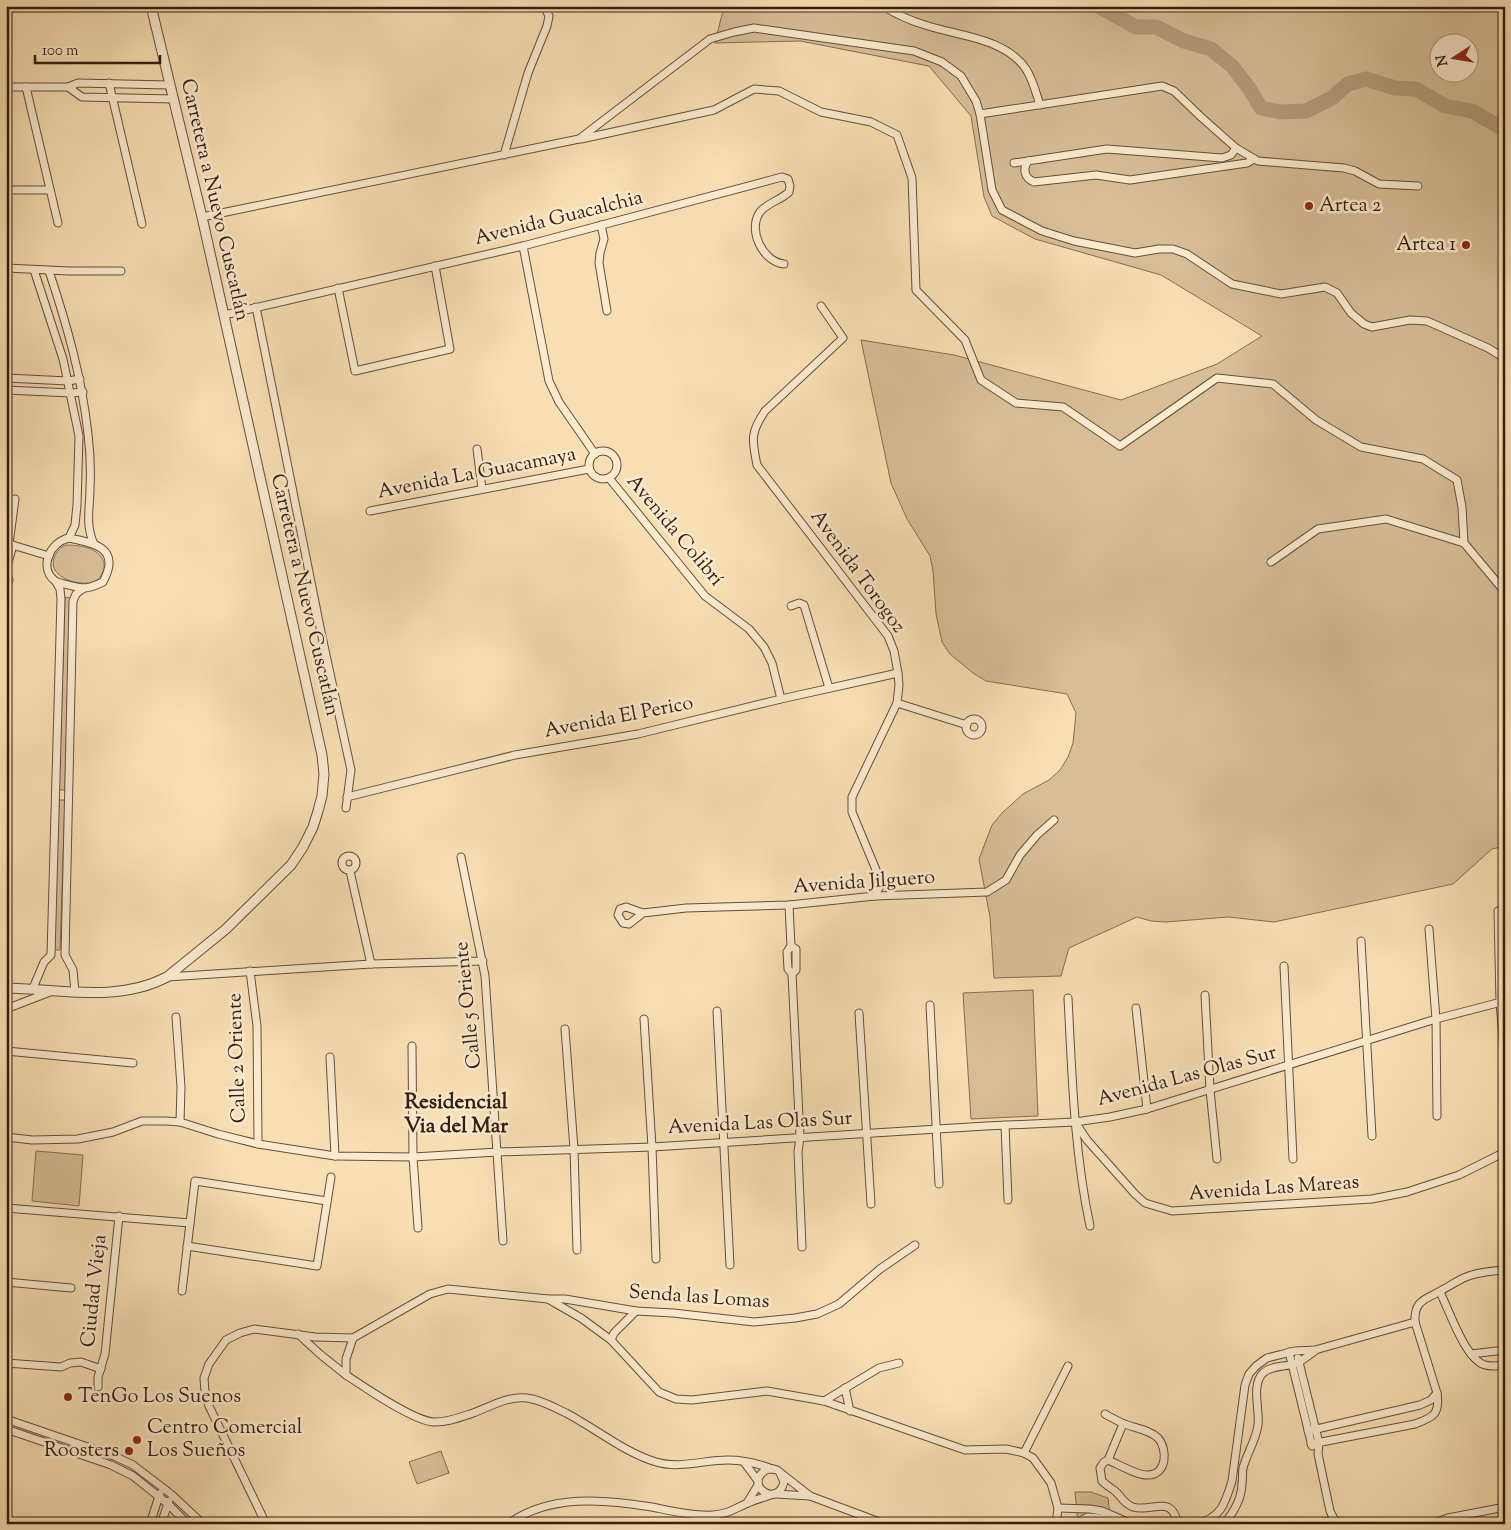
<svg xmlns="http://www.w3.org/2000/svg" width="1511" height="1530" font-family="'Sorts Mill Goudy',serif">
<rect width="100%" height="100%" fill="#f8dfb3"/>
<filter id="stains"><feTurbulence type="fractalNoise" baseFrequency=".004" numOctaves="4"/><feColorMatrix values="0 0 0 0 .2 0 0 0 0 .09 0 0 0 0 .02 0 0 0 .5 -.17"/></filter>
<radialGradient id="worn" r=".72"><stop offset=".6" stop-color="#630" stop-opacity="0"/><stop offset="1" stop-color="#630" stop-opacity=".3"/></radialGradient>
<g fill="#d7be97" stroke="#866e54" fill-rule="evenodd">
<path d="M724 6H1505V846L1492 849 1453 884 1274 922 1228 917 1166 922 1151 921 1137 917 1069 948 1061 976 994 978 990 917 979 859 992 825 1002 813 1023 794 1049 780 1060 770 1068 757 1073 743 1076 713 1067 694 986 681 973 673 950 654 942 642 936 614 933 571 930 556 907 519 891 483 861 340 954 355 1121 400 1217 364 1262 336 1161 275 1035 239 992 216 984 197 971 116 929 66 800 41 715 43ZM1438 42H1468V72H1438Z"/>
<path d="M67 545C81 545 106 549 104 568 103 573 100 579 95 581 82 588 47 578 54 558 57 551 60 547 67 545Z"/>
<polygon points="66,597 70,598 65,790 59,790 65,598"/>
<polygon points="59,800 65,800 60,950 54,950"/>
<polygon points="1033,990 1038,1116 971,1119 963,993"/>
<polygon points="36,1151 83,1155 79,1206 32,1201"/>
<polygon points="441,1451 449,1473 417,1484 409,1462"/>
<polygon points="1075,1492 1091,1492 1108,1498 1111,1524 1078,1524"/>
</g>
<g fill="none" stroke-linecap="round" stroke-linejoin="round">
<polyline stroke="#b59d7c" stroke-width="15" points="1098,6 1136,27 1156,27 1184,41 1211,49 1232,66 1249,88 1261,108 1280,112 1306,111 1332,98 1348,84 1366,79 1395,88 1416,89 1445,106 1472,111 1505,130"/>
<defs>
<g id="minor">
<path d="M883 6C896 14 911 21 925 25 958 36 1005 38 1026 69 1033 80 1036 93 1040 105"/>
<polyline points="109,83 142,224"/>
<polyline points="6,87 68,87 78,83 169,85"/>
<polyline points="26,87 58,223"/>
<polyline points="68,87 82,97 173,99"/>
<polyline points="980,114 1162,86 1174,91 1201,117 1236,148 1258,161 1344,168 1355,171 1379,184 1418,186"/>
<polyline points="581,139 714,110 754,89 779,91 821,112 871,122 897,135 912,178 916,290 965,340 981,380 1016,403 1063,407 1120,446 1217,378 1273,384 1316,420 1361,447 1423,459 1457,480 1462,507 1464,543"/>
<polyline points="504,155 528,73 547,26 549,16 544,6"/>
<path d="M1028 161C1022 170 1025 178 1034 182L1096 175 1130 180 1247 163 1254 159"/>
<polyline points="1014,163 1107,149 1222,158 1231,155 1236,148"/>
<polyline points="6,190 50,190"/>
<polyline points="202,217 579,139 710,39 734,32 754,28 914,51 942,62 961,76 976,101 980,114 992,190 1002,210 1042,231 1074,241 1135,253 1159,249 1173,249 1187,254 1232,284 1281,294 1325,287 1337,293 1351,313 1364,324 1372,327 1410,320 1427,321 1488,348 1501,356 1505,362"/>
<polyline points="601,225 604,239 600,253 599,263 607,311"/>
<polyline points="523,246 549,381 559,402 595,454"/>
<polyline points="6,268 69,271 121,271"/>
<polyline points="34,270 63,359 79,436 77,505 75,525 69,538"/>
<path d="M49 271C67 325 82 378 88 434 90 451 91 470 90 488 90 508 85 525 94 544"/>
<polyline points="338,288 355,371 450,349 435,266"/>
<path d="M821 306 843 338 765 411C750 433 752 440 757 465L888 636 894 651 898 673 899 685 897 703 852 797V812L879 877V888L875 896"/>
<polyline points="256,307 321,632 351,770 346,808"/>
<path d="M224 315 523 246 782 177 788 179 790 186 789 192C781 200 767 203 760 212 747 230 763 262 784 264"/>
<polyline points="6,378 68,381 80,379"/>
<polyline points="6,390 71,393 83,392"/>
<polyline points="477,449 482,489"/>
<circle cx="603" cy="465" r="14"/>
<polyline points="609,478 705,596 749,629 764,647 772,663 781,699"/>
<polyline points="370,511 589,469"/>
<path d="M69 538C96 543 121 549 103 582 97 585 90 588 84 588 79 588 58 583 54 580 39 567 50 542 69 538Z"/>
<polyline points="9,544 15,499"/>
<polyline points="9,544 49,556"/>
<polyline points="1271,562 1318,529 1386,519 1464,543 1505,592"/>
<polyline points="6,589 9,580 6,570 13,545"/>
<polyline points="791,606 799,603 804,605 829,688"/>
<polyline points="897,703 967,725"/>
<circle cx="974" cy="727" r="8"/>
<polyline points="347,797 515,755 638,734 781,699 898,673"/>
<circle cx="349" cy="863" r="7"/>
<polyline points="461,857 485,976 503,1241"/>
<polyline points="350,871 371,964"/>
<polyline points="789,905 791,946 787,952 788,969 792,974 800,1137 798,1152 802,1247"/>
<polyline points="1498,911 1500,1002 1505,1064"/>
<polyline points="643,913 629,924 623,923 618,915 620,909 626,907 643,913 686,908 789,905 875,896 987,892 1006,880 1020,855 1037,835 1054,820"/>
<polyline points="1429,929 1436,1019 1437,1116"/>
<polyline points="1361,941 1372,1136"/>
<polyline points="791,946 796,949 796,970 792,974"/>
<polyline points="1284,966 1293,1159"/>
<polyline points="250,971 257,1026 258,1144"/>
<polyline points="167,977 371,964 483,961"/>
<polyline points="33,988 44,962 51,955 61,599 60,589 56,582"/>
<polyline points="75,992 73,970 65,955 73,601 76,594 84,588"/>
<polyline points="1205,995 1210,1090 1217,1159"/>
<path d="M1068 998C1072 1074 1074 1151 1090 1226"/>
<polyline points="930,1005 939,1184"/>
<polyline points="1136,1008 1147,1109"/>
<polyline points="6,1009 50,992"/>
<polyline points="717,1011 730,1265"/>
<polyline points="859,1013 871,1204"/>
<polyline points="176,1017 181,1087 180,1122"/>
<polyline points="644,1019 652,1147 656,1259"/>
<polyline points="565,1029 574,1149 577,1250"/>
<polyline points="412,1046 413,1157 418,1228"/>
<polyline points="6,1051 133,1063"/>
<polyline points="330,1057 335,1156"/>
<polyline points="1075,1122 1087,1140 1135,1194 1145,1203 1172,1211 1372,1199 1407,1192 1459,1175 1505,1152"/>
<polyline points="1005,1125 1008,1200"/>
<polyline points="6,1137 32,1140 78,1139 113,1132 142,1121 166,1121 180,1122 218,1134 258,1144 335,1156 413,1157 498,1152 652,1147 986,1126 1075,1122 1110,1117 1147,1109 1436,1019 1505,1001"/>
<polyline points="6,1208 190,1223"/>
<polyline points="187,1246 317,1266 331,1177"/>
<polyline points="6,1282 71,1288"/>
<polyline points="182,1291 195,1181 327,1201"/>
<path d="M1440 1292C1449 1310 1465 1359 1485 1365 1492 1367 1498 1366 1505 1365"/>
<polyline points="548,1299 565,1299 636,1311 673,1313 754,1322 795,1318 817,1314 839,1304 880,1269 915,1245"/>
<polyline points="298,1334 321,1355 346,1375"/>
<path d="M353 1338 346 1359V1375C364 1387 412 1420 433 1422 446 1423 461 1417 473 1413 492 1406 507 1396 527 1398 542 1400 553 1407 566 1413 595 1428 625 1453 656 1462 679 1469 704 1460 728 1460 742 1460 759 1464 772 1469"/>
<polyline points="611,1340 614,1333 636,1311"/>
<polyline points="1289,1352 1312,1446"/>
<polyline points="1471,1354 1505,1350"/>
<polyline points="1298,1358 1319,1443 1318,1454 1330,1511 1334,1519 1342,1524"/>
<polyline points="6,1363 61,1367 70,1363 81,1362 101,1369"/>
<polyline points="98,1387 98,1377 105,1354 119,1216"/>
<polyline points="845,1388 850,1411"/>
<polyline points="824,1401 879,1368 899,1363"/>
<path d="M1105 1414C1110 1417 1116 1420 1122 1423 1133 1428 1149 1429 1158 1438 1168 1449 1167 1475 1148 1475 1138 1476 1118 1464 1108 1460"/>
<polyline points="6,1419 114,1456 133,1465 171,1494 203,1524"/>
<path d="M1123 1424 1108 1460 1104 1462 1100 1468 1102 1481C1106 1485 1111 1488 1115 1491 1121 1496 1124 1504 1133 1507 1153 1513 1171 1493 1178 1524"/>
<polyline points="6,1429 111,1465 133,1476 168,1504 188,1524"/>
<polyline points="1308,1431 1420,1405 1431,1400 1437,1393"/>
<path d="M1311 1444 1415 1424C1434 1417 1440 1414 1437 1393L1415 1322C1414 1299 1426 1300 1442 1290 1450 1286 1458 1280 1466 1277 1478 1272 1492 1271 1505 1270"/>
<polyline points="1024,1453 1068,1366"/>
<polyline points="744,1462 758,1481"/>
<path d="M780 1473 784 1482C778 1507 747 1488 762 1473 766 1468 771 1468 777 1470L810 1496 885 1524"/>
<polyline points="776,1494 810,1496"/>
<polyline points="747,1503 758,1485"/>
<polyline points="1058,1508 1090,1509 1102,1511 1132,1524"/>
<polyline points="150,1524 160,1493"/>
<polyline points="161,1524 169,1501"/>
<polyline points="266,1524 209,1406 205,1392 204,1378 209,1364 226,1340 240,1333 254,1329 315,1337 353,1338 430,1294 448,1289 548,1299 581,1318 611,1340 659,1392 676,1399 692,1400 767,1391 824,1401 965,1450 1006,1449 1024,1453 1033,1458 1051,1483 1058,1508 1056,1524"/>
<path d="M508 1524C549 1494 604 1499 652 1507 672 1511 692 1516 713 1515 729 1514 735 1508 748 1503 757 1499 765 1497 774 1494"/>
<polyline points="1074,1524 1088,1517 1102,1518 1111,1516"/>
<path d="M1196 1524C1221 1518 1225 1504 1232 1481L1245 1385 1249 1374 1256 1366 1267 1358 1295 1351 1315 1350 1415 1322"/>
<path d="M1224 1524C1234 1512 1242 1499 1242 1483 1243 1478 1242 1473 1243 1468 1247 1453 1256 1440 1258 1425 1260 1410 1251 1385 1263 1373 1273 1364 1288 1368 1299 1362 1305 1359 1310 1354 1315 1351"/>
<polyline points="1321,1524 1334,1519"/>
<polyline points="1431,1524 1448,1518 1505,1507"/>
</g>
<path id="tertiary" d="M6 988C60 989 117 1003 167 977L226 929 291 865 303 847 313 827 318 811 322 796 324 774 322 755 202 217 151 6"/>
</defs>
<use href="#minor" stroke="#654e3a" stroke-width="9"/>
<use href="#tertiary" stroke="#654e3a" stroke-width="11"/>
<use href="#minor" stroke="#faeace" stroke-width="7"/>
<use href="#tertiary" stroke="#faeace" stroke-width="9"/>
</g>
<g fill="#8f2418" stroke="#faeace" stroke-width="2">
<circle cx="1309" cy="206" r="5"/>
<circle cx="1466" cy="245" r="5"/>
<circle cx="68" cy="1397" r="5"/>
<circle cx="137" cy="1440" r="5"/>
<circle cx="129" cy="1451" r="5"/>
</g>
<g text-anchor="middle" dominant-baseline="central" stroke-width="5" stroke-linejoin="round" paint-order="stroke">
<g font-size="20" fill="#341d11" stroke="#faeace">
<text transform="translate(214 200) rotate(77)">Carretera a Nuevo Cuscatlán</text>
<text transform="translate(559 219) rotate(-14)">Avenida Guacalchia</text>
<text transform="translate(477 474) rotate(-11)">Avenida La Guacamaya</text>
<text transform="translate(674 531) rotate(50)">Avenida Colibrí</text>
<text transform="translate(857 572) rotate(54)">Avenida Torogoz</text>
<text transform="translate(304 595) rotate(77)">Carretera a Nuevo Cuscatlán</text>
<text transform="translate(619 718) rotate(-11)">Avenida El Perico</text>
<text transform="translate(864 883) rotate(-4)">Avenida Jilguero</text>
<text transform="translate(469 1005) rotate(-96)">Calle 5 Oriente</text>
<text transform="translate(238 1058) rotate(-92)">Calle 2 Oriente</text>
<text transform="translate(1187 1077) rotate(-15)">Avenida Las Olas Sur</text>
<text transform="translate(760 1124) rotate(-3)">Avenida Las Olas Sur</text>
<text transform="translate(1274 1189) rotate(-4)">Avenida Las Mareas</text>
<text transform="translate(95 1291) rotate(-84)">Ciudad Vieja</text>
<text transform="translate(699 1298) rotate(4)">Senda las Lomas</text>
</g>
<g font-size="20" fill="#341d11" stroke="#faeace" text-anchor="start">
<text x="1319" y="206">Artea 2</text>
<text x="1456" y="245" text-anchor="end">Artea 1</text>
<text x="78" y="1397">TenGo Los Suenos</text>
<text x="147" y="1428">Centro Comercial<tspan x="147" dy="23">Los Sueños</tspan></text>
<text x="119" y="1451" text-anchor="end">Roosters</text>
</g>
<g font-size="21" font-weight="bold" fill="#341d11" stroke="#faeace">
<text x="456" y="1103">Residencial<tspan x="456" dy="24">Via del Mar</tspan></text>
</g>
</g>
<rect width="1511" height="1530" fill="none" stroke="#f8dfb3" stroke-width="25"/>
<rect x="8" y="8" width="1496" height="1515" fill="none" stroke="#341d11" stroke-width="2.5"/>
<rect x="12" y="12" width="1486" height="1505" fill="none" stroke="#341d11"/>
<g transform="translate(1454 58) rotate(258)"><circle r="24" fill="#faeace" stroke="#ab9882"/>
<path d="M0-4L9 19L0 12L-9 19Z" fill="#8f2418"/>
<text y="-8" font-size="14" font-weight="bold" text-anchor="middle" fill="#341d11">N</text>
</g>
<path d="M35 55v8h125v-8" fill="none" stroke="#341d11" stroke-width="2.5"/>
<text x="42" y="55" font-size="15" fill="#341d11" stroke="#faeace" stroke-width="4" paint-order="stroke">100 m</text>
<rect width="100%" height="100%" filter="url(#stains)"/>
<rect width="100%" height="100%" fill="url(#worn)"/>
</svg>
